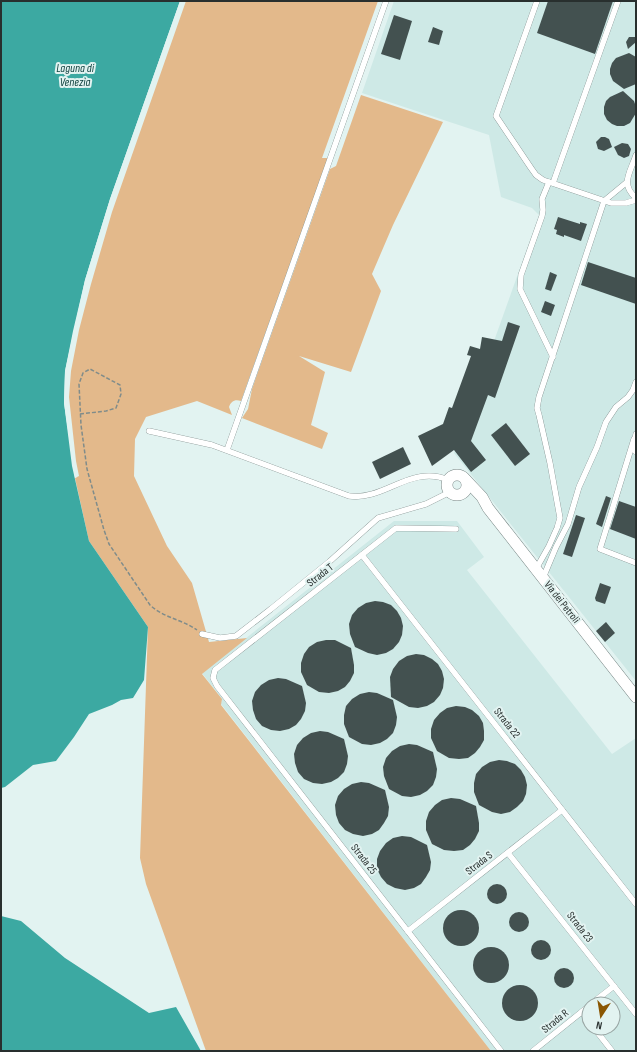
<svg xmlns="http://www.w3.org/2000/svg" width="637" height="1052" font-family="'Sofia Sans Condensed',sans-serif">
<rect width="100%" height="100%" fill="#e2f3f1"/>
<g fill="#cee9e6" fill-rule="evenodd">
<polygon points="394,1 636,1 636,681 454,453 539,215 532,208 501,197 489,135 362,93"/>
<path d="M394 521H457L484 557 467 570 612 754 636 738V1051H491L221 704 222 699 202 673ZM589 1004H613V1028H589Z"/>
</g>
<g fill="#e3b98b">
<path d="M186 1H378L322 158H328L241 401C235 399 231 401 229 407L232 415 197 401 146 417 135 439 134 476 167 546 192 583 209 642 247 638 202 674 222 699 221 705 491 1051H206L146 884 140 858 148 627 89 541 75 478 79 476 76 461 69 397 71 371 79 330 91 284 112 212Z"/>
<polygon points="361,95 443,122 393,225 372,274 381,291 351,372 299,356 325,372 311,425 328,433 322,449 242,418 248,409 252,389 330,169 336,166"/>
</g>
<g fill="#3ca9a2">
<polygon points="1,1 180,1 110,199 85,280 65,371 64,403 72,466 89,541 148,627 144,680 133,698 121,700 112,705 89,714 74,737 56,761 33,765 5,787 1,788"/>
<polygon points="1,916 21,921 65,958 149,1013 176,1007 201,1051 1,1051"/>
</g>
<polygon fill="#e2f3f1" points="180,1 182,1 112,200 87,280 75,332 67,371 66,403 77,477 75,478 64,403 65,371 73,331 85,280 110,199"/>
<g fill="#435150">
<polygon points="548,1 613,1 595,54 537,33"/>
<polygon points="394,15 412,21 400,60 381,54"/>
<polygon points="433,27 443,31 439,45 428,42"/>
<polygon points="629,37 636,37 636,42 628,49 626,42"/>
<polygon points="629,53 636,57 636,84 624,89 613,81 610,74 610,69 612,63 616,58"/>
<polygon points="623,91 634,101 636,107 636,113 630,123 624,126 617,126 612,124 607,120 604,114 604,107 606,101 610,97"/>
<polygon points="601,137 605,137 609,139 612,147 604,151 598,149 596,142"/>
<polygon points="622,143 628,144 631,149 629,156 624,158 618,155 614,147"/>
<polygon points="558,217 580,224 580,222 587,224 581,241 564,235 564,237 556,234 557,230 554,229"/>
<polygon points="588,262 636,278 636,304 581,285"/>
<polygon points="550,272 557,275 551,291 545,289"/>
<polygon points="545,301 555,305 551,316 541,312"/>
<polygon points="508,322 520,326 495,398 488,395 471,441 486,460 471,472 454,450 432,466 418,436 443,424 449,407 452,408 471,356 467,355 470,346 480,349 482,337 502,341"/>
<polygon points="506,423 530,454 515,466 491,435"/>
<polygon points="403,447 411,464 380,479 372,462"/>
<polygon points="606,496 611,498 602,527 596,524"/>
<polygon points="619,501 636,507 636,539 610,529"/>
<polygon points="576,515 585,518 572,557 563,554"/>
<polygon points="600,583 611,587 605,604 596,601 595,598"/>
<polygon points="375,601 383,602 391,605 397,611 401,618 403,626 402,635 399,642 393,649 386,653 377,655 368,653 355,647 350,634 349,624 352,615 358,608 366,603"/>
<polygon points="606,622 615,633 605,642 596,631"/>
<polygon points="326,640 335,640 351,648 354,665 354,673 350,681 345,687 338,691 329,693 319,692 307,685 301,672 301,663 304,654 309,647 317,642"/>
<polygon points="416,654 424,655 432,659 438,664 442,671 444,679 443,688 440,695 434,702 427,706 418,708 409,707 391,697 390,677 393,669 399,661 407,656"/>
<polygon points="278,678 286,679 302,686 306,703 305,711 301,719 296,725 289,729 280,731 271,730 262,726 256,719 253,710 252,701 255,692 261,685 269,680"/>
<polygon points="369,692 377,693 393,700 397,717 396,725 393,733 387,739 380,743 371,745 362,744 349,737 344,724 344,715 346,706 352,699 360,694"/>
<polygon points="456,706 465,707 472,710 479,716 483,723 484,731 484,740 480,747 475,753 468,758 459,759 449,758 437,751 431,738 431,729 434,720 440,713 447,708"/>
<polygon points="320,731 328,732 344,739 348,756 347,764 344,772 338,778 331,782 322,784 313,783 304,779 298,772 295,763 294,754 297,745 303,738 311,733"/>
<polygon points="409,744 417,745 433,752 437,769 436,777 433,785 427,791 420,795 411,797 402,796 389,789 384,776 383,767 386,758 392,751 400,746"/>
<polygon points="499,760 507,761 515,764 521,770 525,777 527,785 526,794 523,801 517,807 510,812 501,814 492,812 479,805 474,792 474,783 476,774 482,767 490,762"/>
<polygon points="361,782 369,783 385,790 389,807 388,816 384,823 379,830 372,834 363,836 353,834 345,830 339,823 336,815 335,805 338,796 344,789 352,784"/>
<polygon points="451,798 460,799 476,806 479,823 479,831 475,839 470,845 463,850 454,851 444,850 432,844 426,830 426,821 429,812 435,805 442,800"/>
<polygon points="402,836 411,837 427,845 431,862 430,870 426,877 421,884 414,888 405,890 395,888 387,884 381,877 377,869 377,859 380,851 386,843 393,838"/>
<circle cx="497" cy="894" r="10"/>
<circle cx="461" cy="928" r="18"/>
<circle cx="519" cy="922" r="10"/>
<circle cx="541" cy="950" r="10"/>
<circle cx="491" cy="965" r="18"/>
<circle cx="564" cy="978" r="10"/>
<circle cx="520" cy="1003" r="18"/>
</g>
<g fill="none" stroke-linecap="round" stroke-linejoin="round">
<defs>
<g id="service">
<polyline points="537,1 496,116 531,168 536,175 543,180 611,203 626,203 636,200"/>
<path d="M636 155C630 173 620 184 636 198"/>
<polyline points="549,182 542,199 543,210 542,216 521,275 520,289 553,357"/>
<polyline points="553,183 618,1"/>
<path d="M149 431 212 445 349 496C385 501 410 464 449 480"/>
<polyline points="636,434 633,449 636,452"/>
<polyline points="634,439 600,549 636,563"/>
<polyline points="227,450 386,1"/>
<polyline points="456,529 396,528 215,670 213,678 217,686 501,1051"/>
<polyline points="362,555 636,904"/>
<polyline points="536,569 549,546 557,528 560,518 550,463 539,415 537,408 539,397 604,201 627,182"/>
<polyline points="543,578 556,547 568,524 579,487 597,447 606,422 616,407 628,397 633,390 636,382"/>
<polyline points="202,634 220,638 236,636 271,609 329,562 378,518 426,504 450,492"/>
<polyline points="508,853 636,1014"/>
<polyline points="408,931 562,810"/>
<polyline points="591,1004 614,986"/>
<polyline points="582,1012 589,1021"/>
<polyline points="594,1028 612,1051"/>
<polyline points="533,1051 589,1006"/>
</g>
<g id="minor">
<circle cx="457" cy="485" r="10"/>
<polyline points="466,480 482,497 488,508 636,697"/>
</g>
</defs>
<use href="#service" stroke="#738280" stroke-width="6"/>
<use href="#minor" stroke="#738280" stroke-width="12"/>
<path stroke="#808c8a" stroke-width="1.5" stroke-dasharray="4 2" stroke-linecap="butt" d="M80 414 106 411 116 408 121 394 120 385 90 369 83 373 79 384 81 425 87 469 104 530 109 544 150 605C164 618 181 619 197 630"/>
<use href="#service" stroke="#fff" stroke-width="5.5"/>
<use href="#minor" stroke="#fff" stroke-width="11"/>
</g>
<g text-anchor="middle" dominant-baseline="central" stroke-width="4" stroke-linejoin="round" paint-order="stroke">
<g font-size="11" fill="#282f2e" stroke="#e2f3f1">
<text transform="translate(320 575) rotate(-38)">Strada T</text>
<text transform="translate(562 602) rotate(52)">Via dei Petroli</text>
<text transform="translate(507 723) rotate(52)">Strada 22</text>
<text transform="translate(364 859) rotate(52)">Strada 25</text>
<text transform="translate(479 863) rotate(-38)">Strada S</text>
<text transform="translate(580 927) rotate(52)">Strada 23</text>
<text transform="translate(555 1021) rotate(-39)">Strada R</text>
</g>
<g font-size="12" font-style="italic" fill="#0a3d3a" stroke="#e2f3f1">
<text x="75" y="68">Laguna di<tspan x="75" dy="14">Venezia</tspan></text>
</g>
</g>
<rect width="637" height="1052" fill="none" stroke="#282f2e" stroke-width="4"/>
<g transform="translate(601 1016) rotate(192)"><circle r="19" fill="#e2f3f1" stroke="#98a5a3"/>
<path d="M0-3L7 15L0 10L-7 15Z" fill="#8a5602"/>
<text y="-6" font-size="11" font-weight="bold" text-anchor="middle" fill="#282f2e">N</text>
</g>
</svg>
